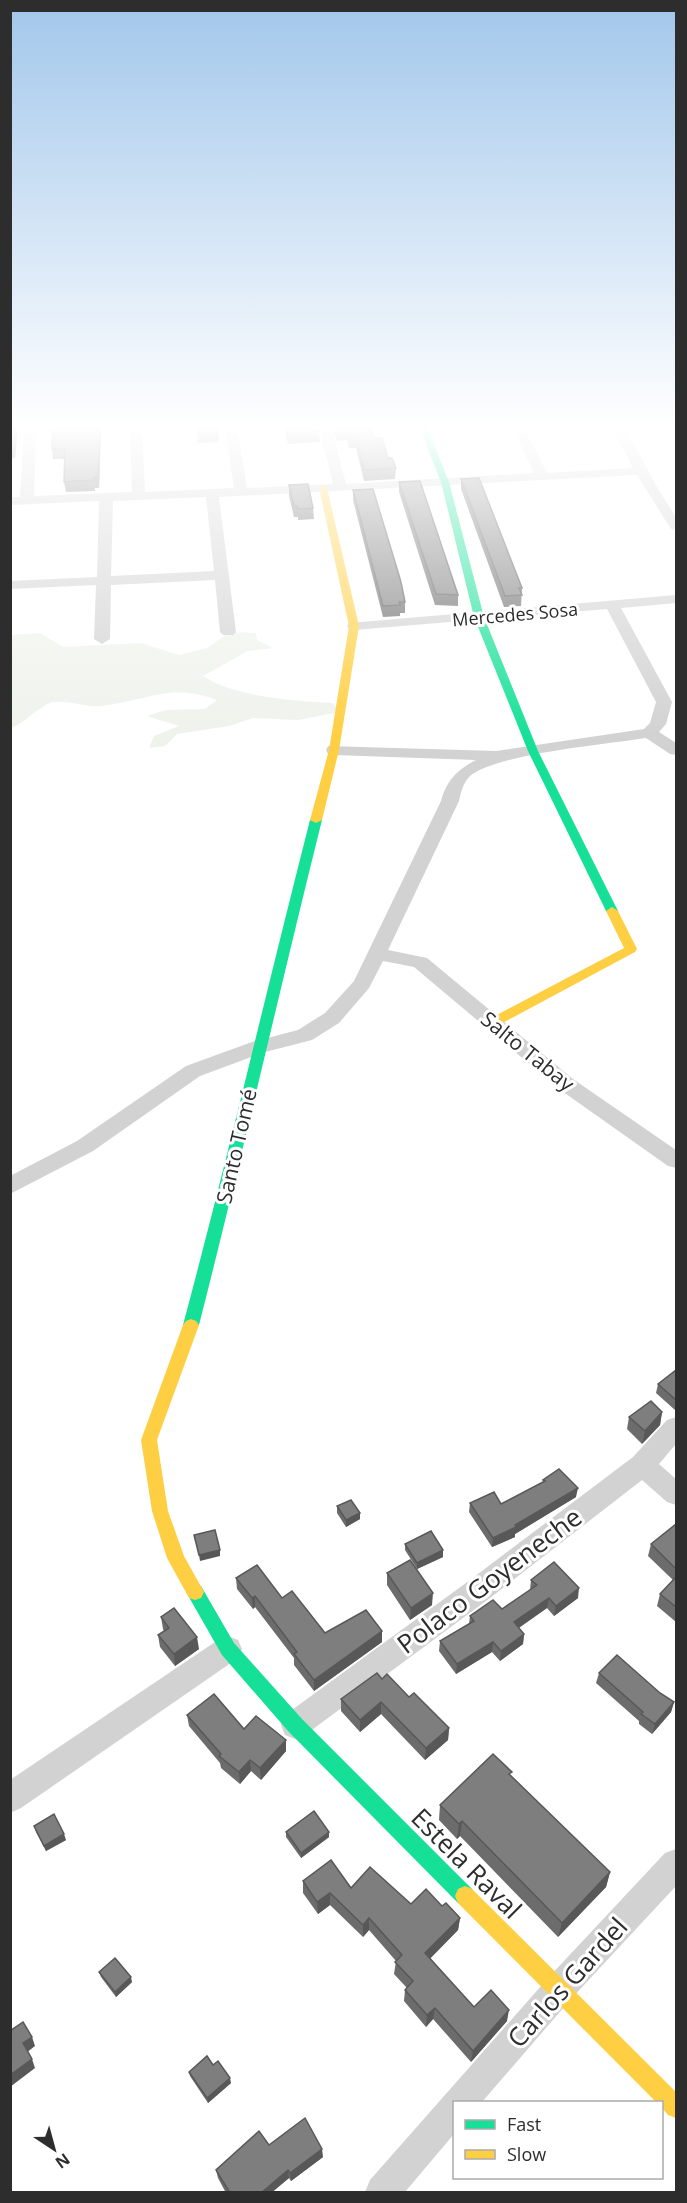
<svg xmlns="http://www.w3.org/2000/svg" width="687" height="2203" font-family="'Open Sans',sans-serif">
<rect width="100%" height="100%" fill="#fff"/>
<path fill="#eff3ec" d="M230 632 256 633 257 640 273 648 248 651 203 676C235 697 294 701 333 703L339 712 298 720 253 718 229 726 177 734 165 746 149 748 154 736 179 726 147 716 166 710 205 709 217 700C170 682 145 702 100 706 85 707 69 700 54 702 41 704 25 723 11 728V635L40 633 63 647 141 643 179 655 207 648Z"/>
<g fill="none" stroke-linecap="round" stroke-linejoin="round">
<g fill="#d2d2d2" fill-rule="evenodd">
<path d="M10 427H76L70 431 36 432 34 496 132 492 130 427H142L145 492 234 488 225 427H237L247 488 333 484 319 427H331L346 484 534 473 512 427H524L547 473 633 468 612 427H660L654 431 628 434 661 494 676 517V530L671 529 637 475 219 497 236 632 233 635H223L220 632 215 580 111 585 110 639 102 644 94 639 96 585 10 589V581L97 577 99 501 10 505V497H20L24 433 10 434ZM206 497 214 571 111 576 113 501Z"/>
<path d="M676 595V603L621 608 672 702 666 724 659 732 676 743V755L670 754 646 738C608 744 496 754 470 776 463 783 461 792 459 801L388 950 427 958 573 1079 676 1150V1168L668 1166 559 1089 414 967 383 961 369 988 339 1023 312 1040 265 1052 200 1076 93 1151 10 1194V1176L77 1141 186 1066 252 1042 298 1030 325 1013 354 981 441 801C447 780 457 770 476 760L334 755 328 754 326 750 328 746 496 751 644 729 650 723 656 702 607 609 354 630 349 629 347 626 349 623Z"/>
<polygon points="676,1417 676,1444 659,1464 676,1479 676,1505 667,1502 642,1480 490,1598 305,1735 295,1739 285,1735 281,1725 285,1715 470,1580 633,1457 667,1420"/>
<polygon points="228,1636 238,1640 242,1649 238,1658 21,1808 10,1813 10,1780 218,1640"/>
<polygon points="676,1849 676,1886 571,1999 482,2102 454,2102 454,2134 405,2192 365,2192 370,2180 549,1977 665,1853"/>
</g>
<g fill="#16e098" fill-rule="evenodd">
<polygon points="419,427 427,427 449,482 484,617 538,751 618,911 616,914 612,915 606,911 528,751 474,617 441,482"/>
<path d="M316 817 322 820C280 988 242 1157 199 1325L196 1329 191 1331 186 1329 183 1325C228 1157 267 988 310 820Z"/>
<polygon points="195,1584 201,1586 234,1643 302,1719 472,1889 475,1896 472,1903 465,1906 458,1903 288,1731 222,1655 186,1592 189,1586"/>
</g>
<g fill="#ffcf43" fill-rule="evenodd">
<polygon points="323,485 327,488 359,626 339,750 322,820 316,823 310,820 329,750 349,626 319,488"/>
<polygon points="612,907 618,911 637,949 635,952 497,1026 487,1026 486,1023 487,1020 624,948 606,911"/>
<polygon points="191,1319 196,1321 199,1325 157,1440 168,1511 184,1556 204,1592 201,1598 195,1600 189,1598 167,1558 152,1511 141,1440 183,1325 186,1321"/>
<polygon points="465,1886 472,1889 676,2092 676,2118 668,2115 662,2108 662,2102 656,2102 458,1903 455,1896 458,1889"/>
</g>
</g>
<g fill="#6c6c6c">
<polygon points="10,427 16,427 17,436 15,458 10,459"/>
<polygon points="53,427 101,427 99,488 95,488 95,491 66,492 64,482 65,459 53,459 52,449"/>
<polygon points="197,427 218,427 219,442 198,443"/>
<polygon points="284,427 319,427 320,442 288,444"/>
<polygon points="332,427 371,427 374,438 396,468 395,479 364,481 356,448 349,448 347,440 337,441"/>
<polygon points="461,479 522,588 521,606 504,607 461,489"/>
<polygon points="399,482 458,595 458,606 435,605 399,492"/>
<polygon points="289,485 313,508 314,519 298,520 298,517 294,517 289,496"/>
<polygon points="353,490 405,602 405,613 400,613 400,616 383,617 353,500"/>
<polygon points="676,1370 676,1409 675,1410 656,1393 658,1384"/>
<polygon points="662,1412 660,1425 642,1444 627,1429 629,1417"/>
<polygon points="543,1480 576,1497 515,1534 515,1537 492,1547 469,1512 470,1503 501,1504 543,1483"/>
<polygon points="337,1506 360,1519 346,1527 337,1513"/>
<polygon points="676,1524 676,1629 675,1628 676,1622 657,1606 660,1594 673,1580 648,1556 651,1544"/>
<polygon points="405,1544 443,1550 443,1557 417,1569 405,1550"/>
<polygon points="387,1573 432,1605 410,1620 387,1585"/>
<polygon points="236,1578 282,1598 325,1633 382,1642 314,1691 294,1665 294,1658 255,1607 253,1609 237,1589"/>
<polygon points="531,1580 578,1598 554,1616 547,1608 519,1628 524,1634 523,1644 500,1661 492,1652 456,1674 439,1651 440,1641 469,1624 470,1616 502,1609 530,1590"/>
<polygon points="161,1617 199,1649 175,1666 160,1647 158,1635 164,1631 163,1629"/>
<polygon points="599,1673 660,1693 674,1702 671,1712 652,1734 639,1724 639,1721 596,1683"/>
<polygon points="382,1679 409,1697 449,1728 448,1740 425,1760 381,1714 360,1732 341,1711 341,1699"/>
<polygon points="187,1715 244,1729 286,1751 261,1780 251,1771 240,1784 221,1768 220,1763 189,1726"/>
<polygon points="511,1776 610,1872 606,1887 558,1937 460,1836 457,1839 439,1820 440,1805"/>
<polygon points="34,1826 66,1840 46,1851 36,1832"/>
<polygon points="286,1832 329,1837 301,1858 286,1837"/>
<polygon points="303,1881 351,1888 411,1904 442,1906 460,1918 458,1930 430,1958 474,2007 507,2021 471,2062 433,2019 426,2027 404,2001 405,1990 407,1988 394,1974 396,1961 369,1930 363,1937 330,1905 318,1914 303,1893"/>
<polygon points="99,1972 132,1982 116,1997 101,1977"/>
<polygon points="213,2065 231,2083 208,2103 190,2076 189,2072"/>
<polygon points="269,2145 323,2157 291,2181 289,2178 271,2193 226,2193 218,2178 216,2170"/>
</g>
<g fill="#585858">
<polygon points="15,427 17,436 15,458 13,448"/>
<polygon points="100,427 101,427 99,488 98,477"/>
<polygon points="662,1412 660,1425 642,1444 645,1431"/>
<polygon points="578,1488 576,1497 515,1534 515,1537 492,1547 493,1538"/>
<polygon points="360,1513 360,1519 346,1527 346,1520"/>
<polygon points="220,1550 220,1556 200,1561 199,1555"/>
<polygon points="443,1550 443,1557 417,1569 417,1563"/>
<polygon points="579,1588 578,1598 554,1616 556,1606"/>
<polygon points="433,1593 432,1605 410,1620 411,1608"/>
<polygon points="255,1596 255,1607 253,1609 252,1598"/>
<polygon points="549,1598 547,1608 512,1632 514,1622"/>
<polygon points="382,1631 382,1642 314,1691 314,1680"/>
<polygon points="524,1634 523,1644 500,1661 501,1651"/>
<polygon points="197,1637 199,1649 175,1666 174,1654"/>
<polygon points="493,1642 492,1652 456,1674 457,1664"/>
<polygon points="381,1702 381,1714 360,1732 360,1720"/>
<polygon points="674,1702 671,1712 652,1734 655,1724"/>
<polygon points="449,1728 448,1740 425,1760 426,1748"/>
<polygon points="286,1740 286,1751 261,1780 260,1768"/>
<polygon points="250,1760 251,1771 240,1784 239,1772"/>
<polygon points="462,1821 460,1836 457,1839 459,1824"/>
<polygon points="329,1832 329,1837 301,1858 301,1853"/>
<polygon points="64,1834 66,1840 46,1851 44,1846"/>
<polygon points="610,1872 606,1887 558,1937 562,1923"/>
<polygon points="330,1893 330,1905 318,1914 317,1902"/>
<polygon points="369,1918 369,1930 363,1937 363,1925"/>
<polygon points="460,1918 458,1930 424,1965 425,1953"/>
<polygon points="131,1977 132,1982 116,1997 115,1992"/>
<polygon points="435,2008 433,2019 426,2027 427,2015"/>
<polygon points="509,2010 507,2021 471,2062 473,2051"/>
<polygon points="32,2037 35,2046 26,2053 23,2043"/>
<polygon points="32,2059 35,2068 10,2087 10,2075"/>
<polygon points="230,2078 231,2083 208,2103 207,2098"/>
<polygon points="322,2149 323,2157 291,2181 290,2173"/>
<polygon points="288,2170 289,2178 271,2193 261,2193"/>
</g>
<g fill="#7e7e7e" stroke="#585858" stroke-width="1.5">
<polygon points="10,427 15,427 13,448 10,448"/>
<polygon points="53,427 100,427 98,477 94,477 94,480 64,482 65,448 52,449"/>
<polygon points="197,427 218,427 219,432 198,433"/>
<polygon points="286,427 319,427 320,431 288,434"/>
<polygon points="336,427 371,427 374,438 382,438 388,458 392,458 396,468 364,470 356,437 349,438 347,429 337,430"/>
<polygon points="479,478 522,588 519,588 522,595 505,596 461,479"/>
<polygon points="420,481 458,595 436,594 399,482"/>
<polygon points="308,484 313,508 298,509 297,506 294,506 289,485"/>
<polygon points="373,489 401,582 405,602 399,602 400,605 383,606 353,490"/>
<polygon points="676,1370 676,1400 658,1384"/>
<polygon points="651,1401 662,1412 645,1431 629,1417"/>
<polygon points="559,1469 578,1488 515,1525 516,1527 493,1538 470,1503 494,1492 501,1504 545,1481 543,1480"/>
<polygon points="351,1500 360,1513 346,1520 337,1506"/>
<polygon points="676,1524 676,1569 651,1544"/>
<polygon points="215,1530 220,1550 199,1555 194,1535"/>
<polygon points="431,1531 443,1550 417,1563 405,1544"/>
<polygon points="410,1560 433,1593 411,1608 387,1573"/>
<polygon points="554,1562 579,1588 556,1606 549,1598 514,1622 524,1634 501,1651 493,1642 457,1664 440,1641 474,1621 470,1616 493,1600 502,1609 537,1585 531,1580"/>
<polygon points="257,1565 282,1598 292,1591 325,1633 366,1610 382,1631 314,1680 294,1654 297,1652 255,1596 252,1598 236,1578"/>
<polygon points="676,1577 676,1607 660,1594"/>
<polygon points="174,1608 197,1637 174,1654 158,1635 169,1628 161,1617"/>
<polygon points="617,1655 660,1693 674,1702 655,1724 641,1714 643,1712 599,1673"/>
<polygon points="377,1673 382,1679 387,1674 409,1697 414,1693 449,1728 426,1748 381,1702 360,1720 341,1699"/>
<polygon points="214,1694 244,1729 256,1716 286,1740 260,1768 250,1760 239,1772 219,1756 221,1754 187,1715"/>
<polygon points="493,1754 512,1772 509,1774 610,1872 562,1923 462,1821 459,1824 440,1805"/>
<polygon points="314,1811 329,1832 301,1853 286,1832"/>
<polygon points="54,1814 64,1834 44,1846 34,1826"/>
<polygon points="331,1860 351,1888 370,1867 411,1904 426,1889 442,1906 446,1903 460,1918 425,1953 474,2007 491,1990 509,2010 473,2051 435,2008 427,2015 405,1990 413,1981 395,1962 402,1955 369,1918 363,1925 330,1893 317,1902 303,1881"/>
<polygon points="115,1958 131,1977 115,1992 99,1972"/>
<polygon points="23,2022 32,2037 23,2043 32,2059 10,2075 10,2031"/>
<polygon points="207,2056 213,2065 218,2061 230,2078 207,2098 189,2072"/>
<polygon points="305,2118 322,2149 290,2173 288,2170 261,2193 230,2193 216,2170 259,2131 269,2145"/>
</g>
<linearGradient id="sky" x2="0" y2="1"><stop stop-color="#a2c7eb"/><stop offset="0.58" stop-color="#fff"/><stop offset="1" stop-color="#fff" stop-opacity="0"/></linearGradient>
<rect width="687" height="736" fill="url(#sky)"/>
<g text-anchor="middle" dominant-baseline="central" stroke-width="6" stroke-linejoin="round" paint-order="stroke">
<g font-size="18" fill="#2d2d2d" stroke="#fff">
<text transform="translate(515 614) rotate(-5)">Mercedes Sosa</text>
</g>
<g font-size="21" fill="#2d2d2d" stroke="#fff">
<text transform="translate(528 1051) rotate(39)">Salto Tabay</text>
<text transform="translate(236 1146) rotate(-77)">Santo Tomé</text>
</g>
<g font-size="26" fill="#2d2d2d" stroke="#fff">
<text transform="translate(489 1580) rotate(-37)">Polaco Goyeneche</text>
<text transform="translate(467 1863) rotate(45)">Estela Raval</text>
<text transform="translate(567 1982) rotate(-48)">Carlos Gardel</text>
</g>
</g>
<rect width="687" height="2203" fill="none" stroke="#2d2d2d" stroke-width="24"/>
<rect x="453" y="2101" width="210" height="78" fill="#ffffff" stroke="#ababab" stroke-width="1.5"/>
<rect x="465" y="2120" width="30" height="9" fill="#16e098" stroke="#ababab" stroke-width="1.5"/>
<text x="507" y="2131" font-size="18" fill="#2d2d2d">Fast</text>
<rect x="465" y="2150" width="30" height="9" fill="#ffcf43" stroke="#ababab" stroke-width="1.5"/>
<text x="507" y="2161" font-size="18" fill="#2d2d2d">Slow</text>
<g transform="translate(54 2149) rotate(144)" stroke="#ffffff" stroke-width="4.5" paint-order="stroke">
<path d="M0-4.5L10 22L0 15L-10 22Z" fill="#2d2d2d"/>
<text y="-9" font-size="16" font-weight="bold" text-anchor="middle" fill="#2d2d2d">N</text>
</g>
</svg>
